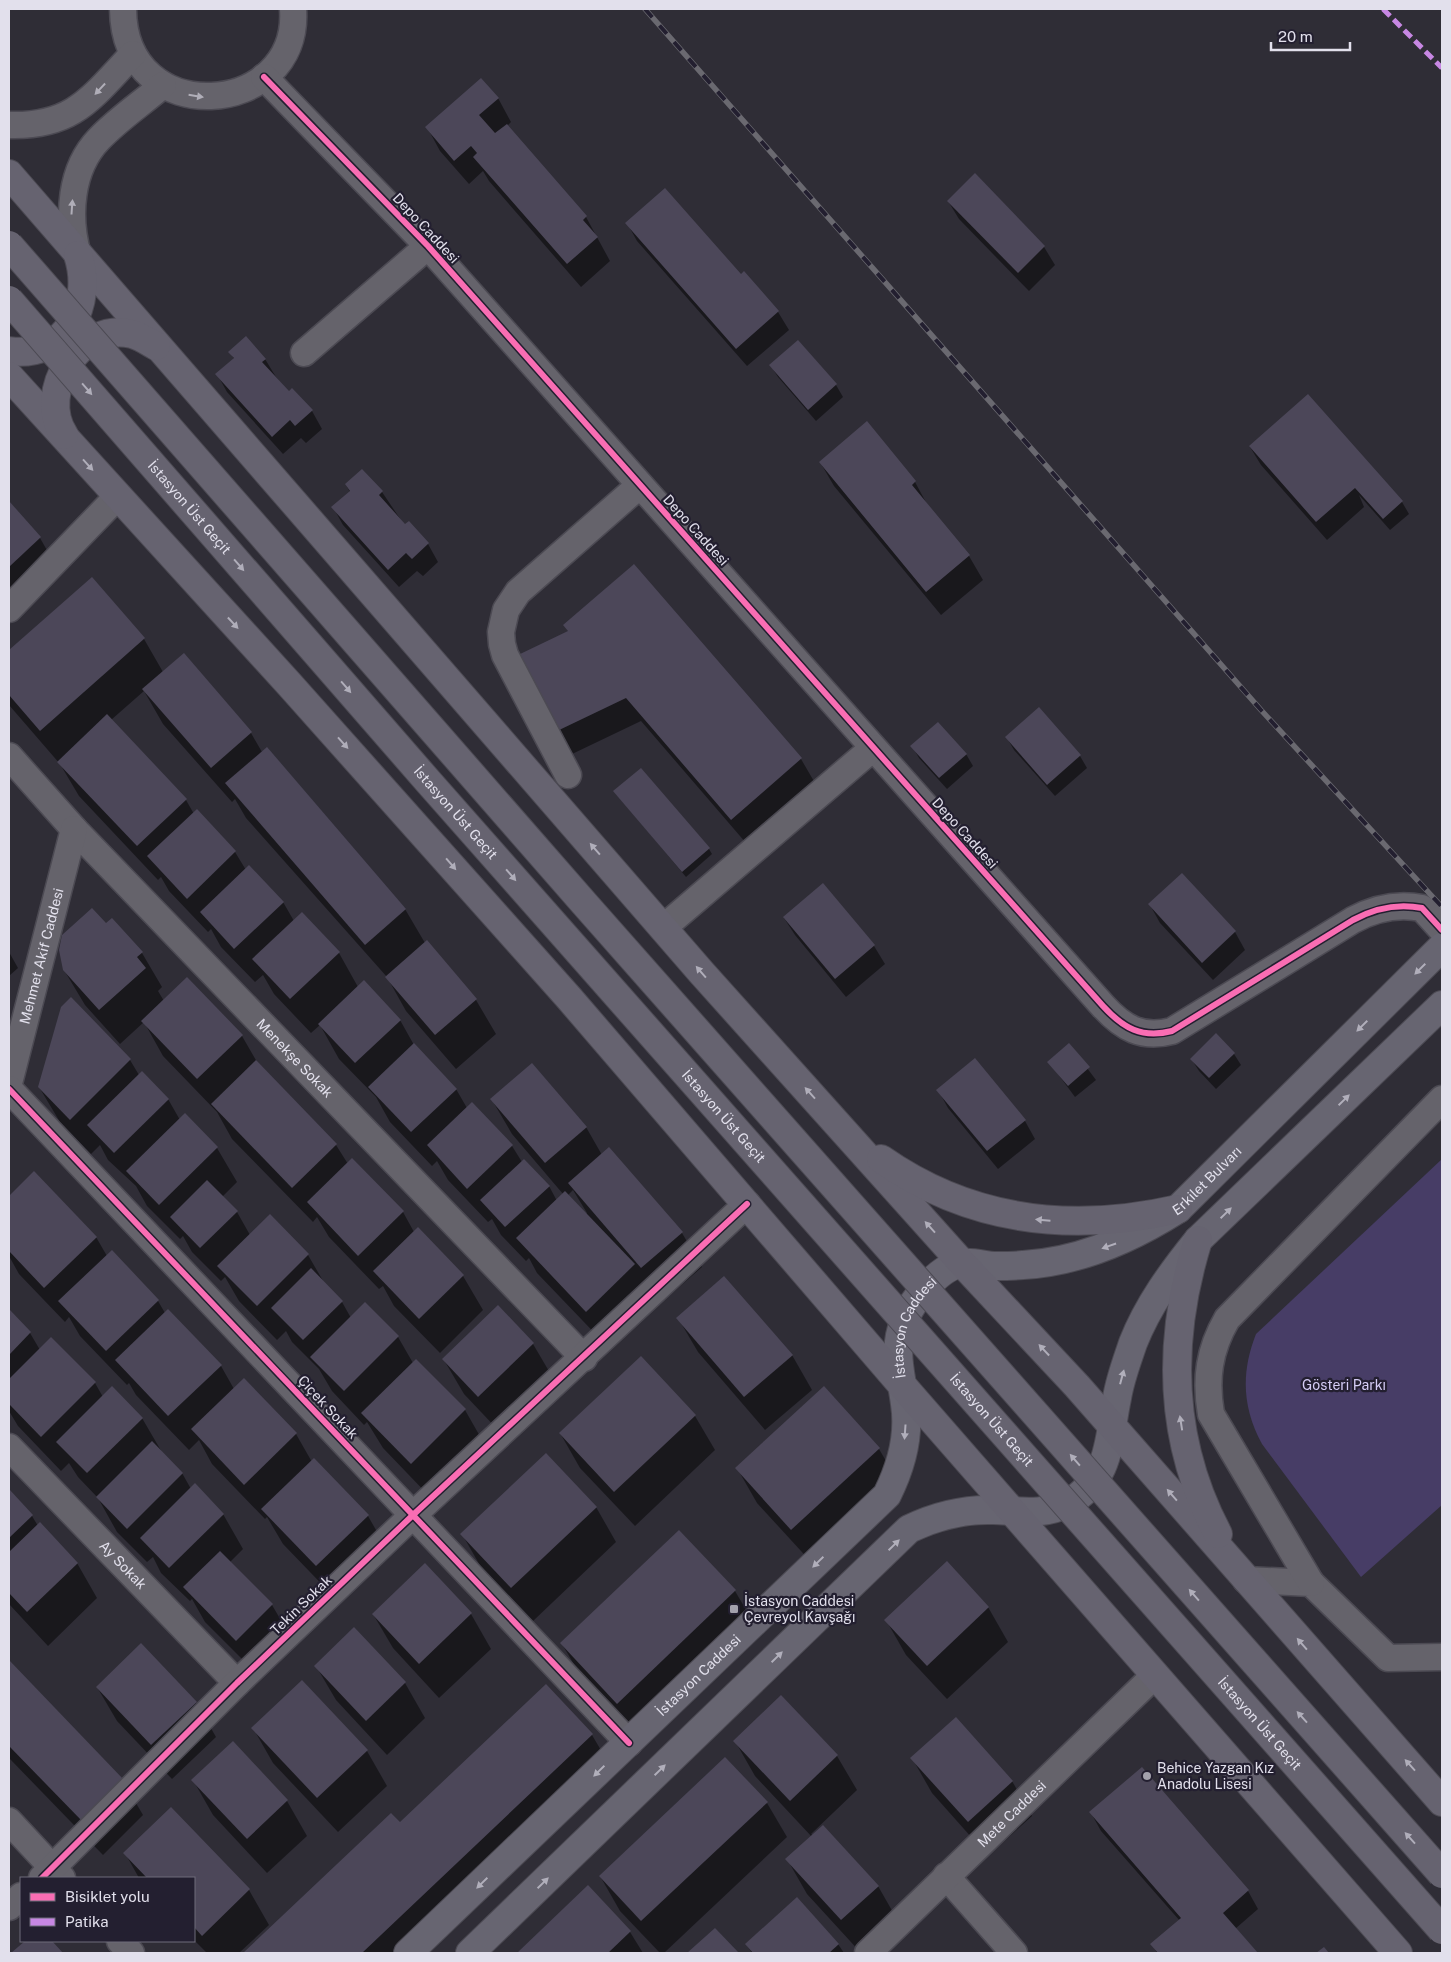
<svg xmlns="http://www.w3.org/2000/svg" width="1451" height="1962" font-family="'Public Sans',sans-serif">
<rect width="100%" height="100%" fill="#2f2d36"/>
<path fill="#473d66" d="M1442 1159V1505L1361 1577 1262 1444C1242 1407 1241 1372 1256 1334Z"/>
<g fill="#0007" fill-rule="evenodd">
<polygon points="498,98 511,122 507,126 586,217 610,261 581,287 489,181 483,171 469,184 440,151 427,127"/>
<polygon points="975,175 1044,247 1055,265 1029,291 959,219 948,201"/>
<polygon points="627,223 740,276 744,273 778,312 789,330 747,366 637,241"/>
<polygon points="230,352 265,359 276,377 289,393 312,411 322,429 306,443 301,438 283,454 227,392 217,374 234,359"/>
<polygon points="771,366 836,385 843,397 816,421 778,377"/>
<polygon points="1308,396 1402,502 1409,514 1390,530 1359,495 1364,507 1327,540 1261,465 1250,447"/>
<polygon points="820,462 915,482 928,506 969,556 983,580 941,615 834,486"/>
<polygon points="346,485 382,492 405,526 409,522 428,544 438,562 423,576 417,571 399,587 343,525 333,507 350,492"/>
<polygon points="9,502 40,538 60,573 9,619"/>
<polygon points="633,565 801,759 815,783 746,843 641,721 570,755 556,731 569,632 565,625"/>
<path d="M92 579 144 639 163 672 184 654 251 733 262 752 405 909 425 943 476 1000 496 1034 456 1069 406 1011 387 977 246 818 235 799 232 802 163 724 144 691 111 720 186 800 194 814 197 811 235 852 246 870 283 902 294 921 302 914 339 953 358 987 400 1020 414 1045 456 1089 467 1108 472 1103 512 1146 522 1162 549 1186 557 1201 563 1194 512 1134 492 1100 586 1127 602 1155 682 1233 702 1267 662 1302 647 1285 606 1345 537 1273 529 1258 526 1261 501 1235 492 1219 488 1222 448 1180 437 1161 432 1166 390 1122 376 1097 339 1059 320 1025 311 1033 274 994 263 975 255 982 221 947 211 929 208 932 169 891 161 877 158 880 79 796 60 764 9 705V652ZM573 1190 587 1213 586 1214 568 1195Z"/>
<polygon points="1007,738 1080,756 1087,768 1055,796 1014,750"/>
<polygon points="912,746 966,754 973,766 947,789 919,758"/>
<polygon points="615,792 709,849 712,854 686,877"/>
<polygon points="823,885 874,946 885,964 846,997 795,935 784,918"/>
<polygon points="1150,905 1235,932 1245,950 1213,980 1160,923"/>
<polygon points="106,925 142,953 162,987 158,991 164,1001 242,1036 257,1062 336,1145 348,1164 403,1212 414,1232 463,1276 483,1310 440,1353 394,1306 383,1286 379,1289 329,1237 317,1217 313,1222 232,1139 217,1112 163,1056 144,1022 120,1044 85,1005 64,970"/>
<polygon points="9,952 18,968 9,976"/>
<polygon points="71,999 130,1060 139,1075 168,1099 180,1120 217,1148 237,1182 222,1197 237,1212 250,1235 308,1255 326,1286 342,1302 351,1318 365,1304 398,1337 413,1363 416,1360 465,1410 485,1445 431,1498 383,1448 367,1422 364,1425 332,1391 319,1369 292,1342 286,1331 277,1340 239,1301 225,1277 221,1281 192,1252 183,1236 180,1239 147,1206 136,1186 108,1160 100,1145 91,1154 60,1122 39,1087"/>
<polygon points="1069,1044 1096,1080 1075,1097 1049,1062"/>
<polygon points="1234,1054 1241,1065 1216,1089 1199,1071 1192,1060"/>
<polygon points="938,1090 1025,1121 1035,1139 998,1169 948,1108"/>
<polygon points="34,1173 96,1237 107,1256 112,1252 158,1301 165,1313 221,1366 234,1389 244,1379 296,1434 312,1462 314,1460 368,1516 388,1551 337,1600 283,1544 267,1517 265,1519 212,1464 199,1440 189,1450 136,1395 129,1383 127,1385 80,1336 69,1317 65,1322 19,1274 9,1256 9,1197"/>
<polygon points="9,1311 30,1333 40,1350 51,1338 95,1383 103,1397 142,1418 163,1454 182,1473 191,1489 223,1514 243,1549 230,1562 272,1605 292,1639 257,1674 205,1622 192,1599 190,1601 161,1573 153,1557 147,1562 117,1532 98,1498 78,1477 69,1463 61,1471 18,1426 9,1411"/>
<polygon points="678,1318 792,1355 812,1390 765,1430 698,1352"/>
<polygon points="533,1344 553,1378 499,1431 464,1394 444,1360"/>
<polygon points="641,1358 695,1416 715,1450 635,1526 580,1468 560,1433"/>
<polygon points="879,1449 899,1483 812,1563 757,1503 737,1468"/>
<polygon points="9,1491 32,1516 38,1526 77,1563 97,1598 48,1646 9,1604"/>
<polygon points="596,1507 616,1542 532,1622 482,1569 462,1534"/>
<polygon points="679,1531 735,1591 755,1625 638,1738 582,1678 562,1644"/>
<polygon points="425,1565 471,1614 491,1649 439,1698 393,1648 373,1614"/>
<polygon points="988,1607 1008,1642 947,1699 906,1655 886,1620"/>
<polygon points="354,1629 405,1683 425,1718 387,1755 336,1700 316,1666"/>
<polygon points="9,1662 123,1781 143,1815 103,1855 9,1758"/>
<polygon points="546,1686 592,1735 612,1769 418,1953 245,1953 391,1814 400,1824"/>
<polygon points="97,1687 196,1702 216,1737 172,1779 117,1721"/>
<polygon points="253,1728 367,1751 387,1786 338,1832 273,1763"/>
<polygon points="735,1741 837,1756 857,1790 811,1834 878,1886 898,1921 861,1953 807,1894 787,1859 812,1837 755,1776"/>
<polygon points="912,1758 1012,1781 1032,1816 988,1856 932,1793"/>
<polygon points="193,1780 287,1801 307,1836 267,1873 213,1815"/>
<polygon points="767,1803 787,1837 664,1953 660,1953 620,1911 600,1876"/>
<polygon points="1091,1813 1248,1891 1258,1909 1235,1929 1257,1953 1157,1953 1152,1944 1180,1921 1101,1831"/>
<polygon points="125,1853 249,1890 269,1925 239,1953 207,1953 194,1940 194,1878 139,1878"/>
<polygon points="588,1887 630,1932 643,1953 519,1953"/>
<polygon points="27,1941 50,1941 62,1953 13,1953"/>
<polygon points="746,1944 838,1944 844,1953 752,1953"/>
</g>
<g fill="#4c4759">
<polygon points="481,78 499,98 479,115 495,133 507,124 587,216 583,220 598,237 567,264 473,157 477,153 471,146 454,161 425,127"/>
<polygon points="975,173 1045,246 1018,273 947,201"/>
<polygon points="665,188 741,274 744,271 779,311 736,349 625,223"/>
<polygon points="246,336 266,359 262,362 289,391 292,388 313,410 295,426 290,420 272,437 215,374 234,358 228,352"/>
<polygon points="798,340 837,384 808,410 769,365"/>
<polygon points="1308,394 1403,501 1383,519 1355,488 1316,522 1249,446"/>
<polygon points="867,421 916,481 912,485 970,555 926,592 819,462"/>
<polygon points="362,469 383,491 379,495 405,524 409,521 429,543 412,559 406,553 388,570 331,507 350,491 345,484"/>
<polygon points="9,501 41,537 9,567"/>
<polygon points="634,564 802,758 731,820 626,698 555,732 518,655 568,631 563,625"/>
<polygon points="92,577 145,638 40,731 9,695 9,650"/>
<polygon points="184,653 252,732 211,768 142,689"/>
<polygon points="1039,707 1081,755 1047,785 1005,737"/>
<polygon points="107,714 187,799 137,846 57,762"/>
<polygon points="938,722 967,754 939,778 910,746"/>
<polygon points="267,747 406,909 365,945 225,783"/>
<polygon points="641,768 710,848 682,872 613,791"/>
<polygon points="197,809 236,851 187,899 147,856"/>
<polygon points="249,865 284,902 234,949 200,912"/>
<polygon points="1182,873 1236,931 1202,963 1148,904"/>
<polygon points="823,883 875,945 835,979 783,917"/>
<polygon points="92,908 106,923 112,918 143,952 137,957 146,968 99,1010 63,970 59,950 62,935"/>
<polygon points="302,912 340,952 290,999 252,959"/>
<polygon points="427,940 477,999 435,1035 385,977"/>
<polygon points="187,977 243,1035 197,1079 141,1021"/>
<polygon points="364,980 401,1020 355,1063 318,1024"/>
<polygon points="71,997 131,1059 70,1120 38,1087 61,1007"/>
<polygon points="1216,1033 1235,1053 1209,1078 1190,1059"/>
<polygon points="414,1043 457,1089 411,1132 368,1087"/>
<polygon points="1069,1043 1090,1067 1068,1086 1047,1062"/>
<polygon points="975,1058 1026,1120 987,1151 936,1090"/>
<polygon points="256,1060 337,1144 292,1188 211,1104"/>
<polygon points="532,1063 587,1127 545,1163 490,1099"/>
<polygon points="142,1071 169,1099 114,1153 87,1125"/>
<polygon points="472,1102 513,1145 467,1189 427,1145"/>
<polygon points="185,1113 218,1147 159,1205 126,1171"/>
<polygon points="609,1147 683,1232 641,1268 568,1183"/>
<polygon points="352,1158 404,1211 358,1256 307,1202"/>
<polygon points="524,1159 550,1186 505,1227 480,1200"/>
<polygon points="34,1171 97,1237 44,1288 9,1251 9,1196"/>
<polygon points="207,1180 238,1211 200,1248 170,1217"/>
<polygon points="565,1191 635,1264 586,1312 516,1238"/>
<polygon points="270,1214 309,1254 257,1306 217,1266"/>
<polygon points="418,1227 464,1275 419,1319 373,1271"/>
<polygon points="112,1250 159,1300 106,1351 58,1301"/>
<polygon points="311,1268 343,1301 303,1340 271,1308"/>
<polygon points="724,1276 793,1355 744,1397 676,1318"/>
<polygon points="365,1302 399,1336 344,1391 310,1357"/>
<polygon points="498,1305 534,1343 478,1397 442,1359"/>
<polygon points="9,1309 31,1332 9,1355"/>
<polygon points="168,1309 222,1365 168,1416 115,1360"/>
<polygon points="51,1337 96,1382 41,1437 9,1404 9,1379"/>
<polygon points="641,1356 696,1415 614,1492 559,1433"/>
<polygon points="416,1359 466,1409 411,1464 361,1413"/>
<polygon points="244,1378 297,1433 244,1485 191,1429"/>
<polygon points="112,1386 143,1418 87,1473 56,1442"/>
<polygon points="824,1386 880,1448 791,1530 735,1468"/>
<polygon points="152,1441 183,1473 127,1529 96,1497"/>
<polygon points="546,1453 597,1507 511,1588 460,1534"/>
<polygon points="314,1458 369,1515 316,1566 261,1509"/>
<polygon points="195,1483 224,1514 169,1568 140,1538"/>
<polygon points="9,1489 33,1515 9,1538"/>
<polygon points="40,1522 78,1563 27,1612 9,1593 9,1552"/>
<polygon points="679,1530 736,1590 617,1704 560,1643"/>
<polygon points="220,1551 273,1604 236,1641 183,1587"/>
<polygon points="947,1561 989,1607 927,1666 884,1620"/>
<polygon points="425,1563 472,1613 419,1664 372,1614"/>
<polygon points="354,1627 406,1682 366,1721 314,1666"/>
<polygon points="141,1643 197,1702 151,1745 96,1687"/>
<polygon points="9,1660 124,1780 82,1821 9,1746"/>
<polygon points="302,1680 368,1750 317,1798 251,1728"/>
<polygon points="546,1684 593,1734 362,1953 243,1953 391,1813 400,1822"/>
<polygon points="781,1695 838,1755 790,1801 733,1741"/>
<polygon points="956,1717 1013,1781 968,1822 910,1758"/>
<polygon points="233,1741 288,1800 247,1839 191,1780"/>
<polygon points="725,1757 768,1802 641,1921 599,1876"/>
<polygon points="1142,1767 1249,1890 1223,1913 1258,1953 1158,1953 1150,1944 1181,1918 1089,1812"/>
<polygon points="171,1807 250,1889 202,1936 194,1927 194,1878 147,1878 123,1853"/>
<polygon points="823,1825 879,1886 841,1920 785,1859"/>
<polygon points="588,1885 631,1931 608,1953 517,1953"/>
<polygon points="797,1897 839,1944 829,1953 753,1953 745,1944"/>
<polygon points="715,1928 739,1953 687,1953"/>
<polygon points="25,1941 52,1941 63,1953 11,1953"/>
<polygon points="1324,1947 1329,1953 1316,1953"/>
</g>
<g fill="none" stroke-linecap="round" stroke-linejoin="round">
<defs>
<g id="minor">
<path d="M123 9C124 132 301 118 293 9"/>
<path d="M264 77 428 246 1103 1006C1123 1028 1142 1039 1172 1031L1353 920C1375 908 1397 903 1422 908L1442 930"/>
<path d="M9 125C74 127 92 97 133 54"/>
<path d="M78 255C67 217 70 169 99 139 118 119 142 103 163 85"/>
<polyline points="304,353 428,246"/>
<polyline points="9,609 117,497"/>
<path id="s1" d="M9 756 74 829 584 1358"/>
<polyline points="568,775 505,655 502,644 501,632 506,610 518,592 640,485"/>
<polyline points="663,928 873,748"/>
<path id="s2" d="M9 1083 74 829"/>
<polyline points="9,1089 629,1743"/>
<path id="s3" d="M9 1447 237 1683"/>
<polyline points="1246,1580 1311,1583 1388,1658 1442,1657"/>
<path d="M1311 1583 1211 1414C1205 1379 1209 1350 1227 1319L1442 1099"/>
<polyline points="9,1821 62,1878"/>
<polyline points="946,1876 1014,1953"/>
<polyline points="42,1878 237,1683 413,1515 747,1204"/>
<polyline points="9,1907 21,1896"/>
<polyline points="120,1941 131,1953"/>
<path id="s4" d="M868 1953 1155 1675"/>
</g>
<g id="major">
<path id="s5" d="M408 1953 887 1495C901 1467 910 1437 905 1404 901 1372 892 1351 905 1319 913 1299 940 1266 963 1263 973 1262 984 1265 993 1266 1003 1266 1014 1266 1023 1265 1080 1262 1131 1239 1178 1209L1442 947"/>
<path d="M470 1953 909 1529C936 1516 963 1509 993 1510 1020 1511 1043 1516 1068 1503 1112 1478 1108 1440 1117 1398 1120 1379 1127 1361 1133 1343 1148 1305 1172 1272 1198 1240L1442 1005"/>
</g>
<g id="highway">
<polyline points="9,174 701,972 962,1263 1077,1386 1442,1802"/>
<path d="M9 351C66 359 94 304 78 255"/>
<polyline points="9,376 290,685 569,998 901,1384 1398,1953"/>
<path d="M64 435C36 392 80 321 132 334 140 336 149 342 156 346"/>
<path d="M881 1159C971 1222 1073 1233 1178 1209"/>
<path d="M1198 1240C1167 1340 1168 1440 1218 1534"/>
</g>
</defs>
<use href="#minor" stroke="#4c4a53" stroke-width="29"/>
<use href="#major" stroke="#4c4a53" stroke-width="30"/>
<use href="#highway" stroke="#4c4a53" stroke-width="30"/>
<use href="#minor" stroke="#65636b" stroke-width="26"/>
<use href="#major" stroke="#676571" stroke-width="28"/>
<use href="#highway" stroke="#666370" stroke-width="28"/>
<defs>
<polyline id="rail" points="645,9 1261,710 1442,907"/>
</defs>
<use href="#rail" stroke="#6a6970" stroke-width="5.5"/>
<use href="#rail" stroke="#231f30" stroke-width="4" stroke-dasharray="11" stroke-linecap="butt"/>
<defs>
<g id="highway-bridge">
<polyline points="9,245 583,902 1442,1874"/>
<path id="s6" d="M9 300 426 779 1442 1930"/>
</g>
</defs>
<use href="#highway-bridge" stroke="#4c4a53" stroke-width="30" stroke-linecap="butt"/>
<use href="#highway-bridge" stroke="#666370" stroke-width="28"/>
<polyline stroke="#c787e3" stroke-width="5" stroke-dasharray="10 5" stroke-linecap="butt" points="1383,9 1442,68"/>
<defs>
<g id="cycleway">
<path d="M264 77 428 246 1103 1006C1123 1028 1142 1039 1172 1031L1353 920C1375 908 1397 903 1422 908L1442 930"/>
<polyline points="9,1089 629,1743"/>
<polyline points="42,1878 237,1683 413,1515 747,1204"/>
</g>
</defs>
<use href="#cycleway" stroke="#231f30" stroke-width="9"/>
<use href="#cycleway" stroke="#f96db3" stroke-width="6"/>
</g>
<defs><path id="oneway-solid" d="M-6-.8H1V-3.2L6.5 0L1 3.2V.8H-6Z" transform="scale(1.25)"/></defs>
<g fill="#b0aeb8">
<use href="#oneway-solid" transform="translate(100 89) rotate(133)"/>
<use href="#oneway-solid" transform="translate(196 96) rotate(9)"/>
<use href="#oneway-solid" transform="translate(72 207) rotate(-86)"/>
</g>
<g fill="#b0aeba">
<use href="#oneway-solid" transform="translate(87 389) rotate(49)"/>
<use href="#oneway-solid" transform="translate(88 465) rotate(48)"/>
<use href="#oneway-solid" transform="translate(239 565) rotate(49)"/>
<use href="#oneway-solid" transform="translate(233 623) rotate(47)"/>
<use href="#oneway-solid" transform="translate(346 687) rotate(49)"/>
<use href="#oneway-solid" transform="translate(343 743) rotate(48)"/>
<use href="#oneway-solid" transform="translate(595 849) rotate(-131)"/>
<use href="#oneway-solid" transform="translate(451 864) rotate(49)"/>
<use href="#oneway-solid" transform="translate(511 875) rotate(49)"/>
<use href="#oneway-solid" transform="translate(701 972) rotate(-131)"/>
<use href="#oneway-solid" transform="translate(810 1093) rotate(-132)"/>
<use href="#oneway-solid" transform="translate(1043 1220) rotate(-175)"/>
<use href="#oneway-solid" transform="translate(930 1227) rotate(-132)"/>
<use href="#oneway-solid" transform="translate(1044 1350) rotate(-133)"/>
<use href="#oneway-solid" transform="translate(1181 1423) rotate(-99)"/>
<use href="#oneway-solid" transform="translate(1075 1460) rotate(-131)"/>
<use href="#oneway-solid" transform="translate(1172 1495) rotate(-131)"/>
<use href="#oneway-solid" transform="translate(1194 1595) rotate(-131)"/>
<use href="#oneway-solid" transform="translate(1302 1644) rotate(-131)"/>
<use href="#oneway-solid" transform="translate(1302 1717) rotate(-132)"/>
<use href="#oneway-solid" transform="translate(1410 1765) rotate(-132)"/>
<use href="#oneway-solid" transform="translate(1410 1838) rotate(-132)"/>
</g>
<g fill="#b1afbb">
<use href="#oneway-solid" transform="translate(1420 969) rotate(135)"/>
<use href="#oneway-solid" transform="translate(1362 1026) rotate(135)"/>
<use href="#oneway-solid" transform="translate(1344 1100) rotate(-44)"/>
<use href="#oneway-solid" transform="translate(1226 1213) rotate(-44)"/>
<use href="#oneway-solid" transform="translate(1109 1246) rotate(161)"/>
<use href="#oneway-solid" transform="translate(1122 1377) rotate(-75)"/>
<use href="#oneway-solid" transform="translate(905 1432) rotate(94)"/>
<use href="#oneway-solid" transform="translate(894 1545) rotate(-44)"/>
<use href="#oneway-solid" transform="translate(818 1562) rotate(136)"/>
<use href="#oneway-solid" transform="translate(777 1657) rotate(-44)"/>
<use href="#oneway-solid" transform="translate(660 1770) rotate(-44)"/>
<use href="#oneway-solid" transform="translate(599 1771) rotate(136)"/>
<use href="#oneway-solid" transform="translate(482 1883) rotate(136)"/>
<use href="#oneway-solid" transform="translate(543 1883) rotate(-44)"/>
</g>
<g fill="#a3a1ac" stroke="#231f30" stroke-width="2">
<rect x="729" y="1604" width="10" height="10" rx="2.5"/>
<circle cx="1147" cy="1776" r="5"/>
</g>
<g text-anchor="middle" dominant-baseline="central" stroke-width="4.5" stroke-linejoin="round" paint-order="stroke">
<g font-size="14" fill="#e2e0ec" stroke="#231f30">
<text transform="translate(426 228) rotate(47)">Depo Caddesi</text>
<text stroke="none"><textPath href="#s6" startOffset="275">İstasyon Üst Geçit</textPath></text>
<text transform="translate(696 530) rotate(48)">Depo Caddesi</text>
<text stroke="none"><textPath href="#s6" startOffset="680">İstasyon Üst Geçit</textPath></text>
<text transform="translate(965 833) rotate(48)">Depo Caddesi</text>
<text stroke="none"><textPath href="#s2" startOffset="131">Mehmet Akif Caddesi</textPath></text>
<text stroke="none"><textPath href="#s1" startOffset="416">Menekşe Sokak</textPath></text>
<text stroke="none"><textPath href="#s6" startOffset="1085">İstasyon Üst Geçit</textPath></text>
<text stroke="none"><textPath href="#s5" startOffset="1194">Erkilet Bulvarı</textPath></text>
<text stroke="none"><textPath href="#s5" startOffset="838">İstasyon Caddesi</textPath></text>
<text transform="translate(328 1407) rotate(47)">Çiçek Sokak</text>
<text stroke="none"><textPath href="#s6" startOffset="1490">İstasyon Üst Geçit</textPath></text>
<text stroke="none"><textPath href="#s3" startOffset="164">Ay Sokak</textPath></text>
<text transform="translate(301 1605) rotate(-44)">Tekin Sokak</text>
<text stroke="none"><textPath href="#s5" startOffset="402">İstasyon Caddesi</textPath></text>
<text stroke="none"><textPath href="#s6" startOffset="1895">İstasyon Üst Geçit</textPath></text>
<text stroke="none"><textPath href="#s4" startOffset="200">Mete Caddesi</textPath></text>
</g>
<g font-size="14" fill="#d5cdf6" stroke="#231f30">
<text x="1344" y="1385">Gösteri Parkı</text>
</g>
<g font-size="14" fill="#e2e0ec" stroke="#231f30" text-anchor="start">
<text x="744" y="1601">İstasyon Caddesi<tspan x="744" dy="16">Çevreyol Kavşağı</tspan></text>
<text x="1157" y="1768">Behice Yazgan Kız<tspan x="1157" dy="16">Anadolu Lisesi</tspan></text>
</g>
</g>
<rect width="1451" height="1962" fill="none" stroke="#e2e0ec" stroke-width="20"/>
<rect x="20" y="1877" width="175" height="65" fill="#231f30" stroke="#6f6c7b"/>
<rect x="30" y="1893" width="25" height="8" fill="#f96db3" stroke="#6f6c7b"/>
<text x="65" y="1902" font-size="15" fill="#e2e0ec">Bisiklet yolu</text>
<rect x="30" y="1918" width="25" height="8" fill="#c787e3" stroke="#6f6c7b"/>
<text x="65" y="1927" font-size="15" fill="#e2e0ec">Patika</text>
<path d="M1271 42v8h79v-8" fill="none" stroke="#e2e0ec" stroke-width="2.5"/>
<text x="1278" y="42" font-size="15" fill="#e2e0ec" stroke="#231f30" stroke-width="4" paint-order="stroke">20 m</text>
</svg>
